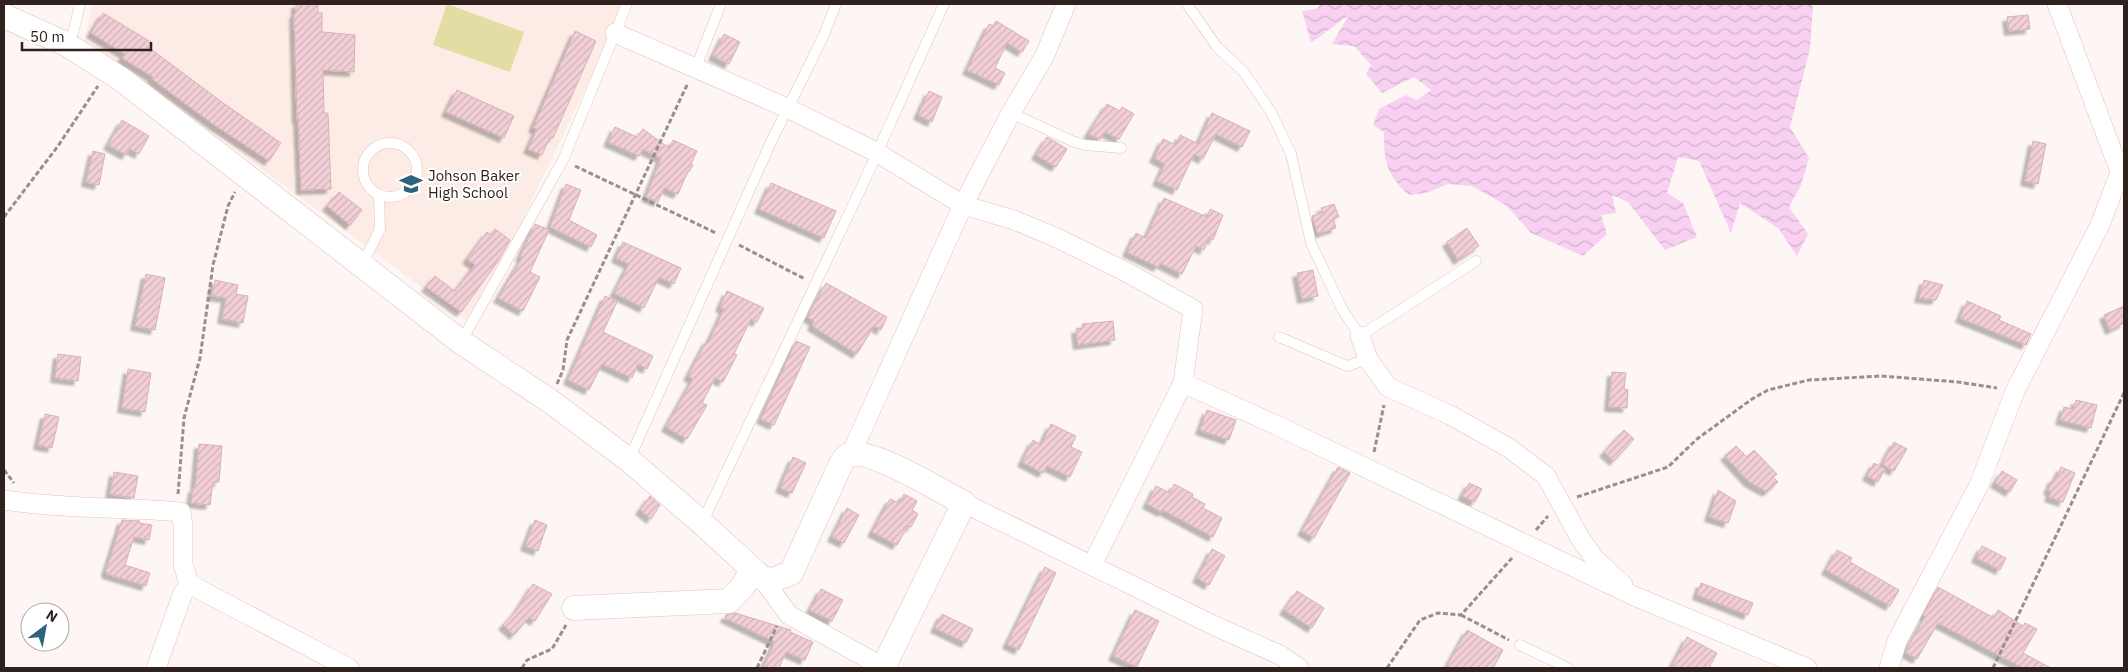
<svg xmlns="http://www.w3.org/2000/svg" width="2128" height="672" font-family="'IBM Plex Sans',sans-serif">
<defs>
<pattern id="water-waves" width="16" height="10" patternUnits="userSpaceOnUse" patternTransform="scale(1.25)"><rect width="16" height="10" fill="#f8d0f1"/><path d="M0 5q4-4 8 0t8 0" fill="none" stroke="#d5b2ce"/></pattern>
<pattern id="building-hatch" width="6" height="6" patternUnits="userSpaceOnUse" patternTransform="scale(1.25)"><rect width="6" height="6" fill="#f2cfd6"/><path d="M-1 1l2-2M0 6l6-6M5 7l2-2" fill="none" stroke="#d0b1b7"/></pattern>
<filter id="shadow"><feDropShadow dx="-4.5" dy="4.5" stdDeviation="1" flood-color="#0004"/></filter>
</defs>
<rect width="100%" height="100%" fill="#fdf6f4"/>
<polygon fill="#fdece6" points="93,4 623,4 606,46 526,212 513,251 466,320 135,75 84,42"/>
<polygon fill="#e2dda2" points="447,4 524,32 510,72 433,45"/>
<path fill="url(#water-waves)" d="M1321 4H1813L1810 49 1790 127 1809 158 1801 185 1789 207 1808 234 1797 256 1779 229 1740 203 1731 233 1699 161 1678 157 1667 193 1683 203 1697 237 1665 250 1628 202 1612 195 1616 213 1601 215 1607 234 1583 256 1531 233 1507 206 1472 186 1448 184 1426 193 1409 195C1386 174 1384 163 1384 132L1373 125 1379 109 1406 95 1417 100 1431 90 1414 77 1382 93 1366 74 1371 65 1354 46 1332 44 1349 15 1311 43 1302 11 1317 9Z"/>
<g fill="url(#building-hatch)" stroke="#d5b2b9" filter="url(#shadow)">
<polygon points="296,4 318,4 318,13 322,13 322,32 355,35 354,72 323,70 324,113 328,113 331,189 301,190 298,117 297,120 294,14 296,14"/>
<polygon points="103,13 151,42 148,47 226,105 281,143 269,161 213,124 152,79 153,77 122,58 125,54 91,33"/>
<polygon points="2028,15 2030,29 2009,31 2007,17"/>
<polygon points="996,21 1029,41 1022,52 1007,43 995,68 1005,73 999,85 967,70 989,24 993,26"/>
<polygon points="575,31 596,41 553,138 550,137 542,155 528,149 537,129 533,128"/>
<polygon points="724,34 740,42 729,64 713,56"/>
<polygon points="457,90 514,116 504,138 446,112"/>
<polygon points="929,91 942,97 932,122 918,115"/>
<polygon points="1107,104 1120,111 1122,107 1134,114 1119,139 1105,132 1100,139 1088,134"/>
<polygon points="1212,113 1250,131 1242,147 1216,134 1203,159 1194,154 1177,190 1157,181 1165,164 1154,158 1163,139 1176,145 1180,135 1198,144"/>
<polygon points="122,120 149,136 139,154 130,149 126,155 108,145"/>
<polygon points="615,127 637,137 643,129 669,148 673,140 697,151 691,164 693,165 689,172 688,171 678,194 664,188 658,202 646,197 661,158 643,149 639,156 608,142"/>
<polygon points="1047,137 1067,149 1056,167 1036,155"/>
<polygon points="2033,141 2046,144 2038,184 2025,181"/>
<polygon points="93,151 105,154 99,185 86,182"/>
<polygon points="771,183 836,211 824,238 759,209"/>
<polygon points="566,184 581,190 569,220 597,235 591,247 550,227"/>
<polygon points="339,192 362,210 350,225 327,206"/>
<polygon points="1164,198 1207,217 1210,209 1223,215 1213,240 1209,238 1204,250 1196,246 1182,274 1160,263 1158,267 1127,252 1136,233 1146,238"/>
<polygon points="1334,204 1339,217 1333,219 1336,228 1318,234 1312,216 1323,212 1321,208"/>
<polygon points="535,224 549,230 530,272 540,277 523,311 498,298 522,258 520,257"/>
<polygon points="1467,228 1479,246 1458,260 1447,242"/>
<polygon points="495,229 510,240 498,261 461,312 426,287 435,276 455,291 475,265 467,259 487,232 490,235"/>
<polygon points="623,242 681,268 674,284 659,277 644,308 614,293 629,264 616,258"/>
<polygon points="1313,270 1318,296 1302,299 1297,273"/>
<polygon points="146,274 165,278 155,330 135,326"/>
<polygon points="215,280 238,285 236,294 248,296 243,323 222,319 226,298 212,296"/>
<polygon points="1924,280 1943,285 1936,300 1919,298"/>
<polygon points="826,283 887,317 881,330 874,326 857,354 812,326 814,321 807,317"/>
<polygon points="727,291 764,308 757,322 751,319 734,354 737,355 723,382 715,378 702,403 707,405 687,439 666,427 693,379 688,376 707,340 709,341 724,309 720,307"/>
<polygon points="605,296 617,302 603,332 653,356 647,369 638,364 632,378 602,364 589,390 568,380"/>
<polygon points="1967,301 2001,316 1999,320 2031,334 2026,345 1960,318"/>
<polygon points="2124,306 2124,323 2110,330 2104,315"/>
<polygon points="1113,321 1115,340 1078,345 1076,329 1083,328 1082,324"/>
<polygon points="796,341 810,347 774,425 761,419"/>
<polygon points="58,354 81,357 78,381 55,378"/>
<polygon points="128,369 151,373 145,412 122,408"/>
<polygon points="1612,372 1626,373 1624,389 1628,390 1627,408 1609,407"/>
<polygon points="2076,400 2097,405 2091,428 2060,420 2064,407 2073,409"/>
<polygon points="1207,410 1236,420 1229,440 1200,430"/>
<polygon points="45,414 59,417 52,448 38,445"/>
<polygon points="1051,424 1076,436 1071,447 1082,452 1070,477 1047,466 1043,473 1022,462 1033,440 1041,445"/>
<polygon points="1624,430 1634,439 1614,461 1604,452"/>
<polygon points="1894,442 1907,449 1894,471 1882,464"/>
<polygon points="199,444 222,446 219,482 213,482 210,505 191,503 193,488 195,489"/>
<polygon points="1736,446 1747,457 1754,450 1777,474 1773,477 1778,482 1767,492 1749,482 1725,456"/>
<polygon points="793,457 806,463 792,493 780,488"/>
<polygon points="1874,463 1885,469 1878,482 1867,476"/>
<polygon points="1338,467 1350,473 1314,538 1302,531"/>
<polygon points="2061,467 2075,473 2063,502 2049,497 2051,492 2048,490 2053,478 2056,479"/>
<polygon points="2002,471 2017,480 2010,492 1995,483"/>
<polygon points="114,472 138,476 134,498 110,494"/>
<polygon points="1469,483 1482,489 1475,502 1462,496"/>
<polygon points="1174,484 1193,494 1192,497 1205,504 1203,508 1222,518 1213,537 1163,510 1162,512 1147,504 1156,486 1170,493"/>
<polygon points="1718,490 1736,501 1728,523 1709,517"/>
<polygon points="904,494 917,501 912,510 918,514 911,527 908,526 897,545 872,532 890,499 899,503"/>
<polygon points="650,496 660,505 651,519 640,510"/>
<polygon points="847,508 859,515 844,543 832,537"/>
<polygon points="122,520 140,521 139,523 152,525 149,540 134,537 125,565 150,573 146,586 107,574 106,571"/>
<polygon points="535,520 547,525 538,551 525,546"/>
<polygon points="1982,546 2006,558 2000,570 1976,558"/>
<polygon points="1212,549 1225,556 1209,585 1197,578"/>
<polygon points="1837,550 1852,558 1850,562 1899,590 1890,606 1826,570"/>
<polygon points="1045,567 1056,573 1019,650 1007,644"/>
<polygon points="1701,583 1753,603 1748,615 1697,595"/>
<polygon points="533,584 552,594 535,621 529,617 514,635 503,625 516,611"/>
<polygon points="1938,587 1994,618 1998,610 2023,626 2025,623 2037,629 2023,653 2051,668 2023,668 1938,623 1917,659 1905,652 1925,617 1923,615"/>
<polygon points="821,589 843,600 832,621 810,610"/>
<polygon points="1297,591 1324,608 1312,628 1284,610"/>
<polygon points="1135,610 1159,621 1137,667 1113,656"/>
<polygon points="735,613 791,630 790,632 813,642 805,660 786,652 779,668 763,668 775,642 725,618 726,615"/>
<polygon points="942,614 973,629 966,643 935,628"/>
<polygon points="1467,630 1503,650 1493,668 1446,668"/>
<polygon points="1687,637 1717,653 1709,668 1671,668"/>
</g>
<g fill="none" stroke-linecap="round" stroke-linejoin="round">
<defs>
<g id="service">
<polyline points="1187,4 1217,47 1243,71 1271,112 1291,154 1311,243 1342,309 1360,336 1476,261"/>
<polyline points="66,44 73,33 80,4"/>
<polyline points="696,67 721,4"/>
<polyline points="1011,113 1072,141 1085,145 1121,148"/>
<circle cx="390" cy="170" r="27"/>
<polyline points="361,267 380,229 379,195"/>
<polyline points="1279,337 1347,366 1368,359"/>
<polyline points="461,342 563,160 627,4"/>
<polyline points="629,460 770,144 823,37 836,4"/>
<polyline points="702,523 863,184 944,4"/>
<polyline points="1520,645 1568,668"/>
</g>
<g id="minor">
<polyline points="615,33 787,108 876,152 963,205 1014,220 1055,237 1126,272 1193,309 1183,383 1092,565"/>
<polyline points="1360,336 1368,359 1388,387 1450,415 1509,448 1546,476 1580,538 1594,558 1623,585"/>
<polyline points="1183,383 1276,425 1634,596 1807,668"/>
<polyline points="851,454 963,205 1011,113 1045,55 1066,4"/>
<path d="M4 500C62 509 122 507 181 512L183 525V564L189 584 349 668"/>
<polyline points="964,503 1215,626 1280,655 1299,668"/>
<polyline points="762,578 789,615 883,667"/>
<polyline points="156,668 183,593 189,584"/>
<polyline points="1889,668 1897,641 1979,485 2015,391 2100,225 2120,172 2057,4"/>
</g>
<g id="tertiary">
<path d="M4 16 66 44 121 79 461 342 550 401 629 460 702 523 762 578 773 580 791 573 840 466C842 462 844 457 849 455 870 447 942 492 964 503L883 668"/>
<polyline points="574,608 729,601 744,585 751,569"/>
</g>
</defs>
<use href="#service" stroke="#e3c1b7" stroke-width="11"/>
<use href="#minor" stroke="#e3c1b7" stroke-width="20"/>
<use href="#tertiary" stroke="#e3c1b7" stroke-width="25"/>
<g stroke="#998f8c" stroke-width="3" stroke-dasharray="5 2.5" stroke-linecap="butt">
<polyline points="575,166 716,233"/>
<polyline points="4,217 58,146 98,86"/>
<polyline points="739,245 805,279"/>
<polyline points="557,384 563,370 567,340 688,83"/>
<polyline points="1374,452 1384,405"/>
<polyline points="4,470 14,483"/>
<polyline points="178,494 184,418 200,358 213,265 228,206 235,192"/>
<polyline points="1577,497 1668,467 1697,439 1752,399 1768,390 1809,380 1881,376 1958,382 1997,388"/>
<polyline points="1536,530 1548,516"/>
<polyline points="1461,615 1509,640"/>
<polyline points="522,668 527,660 552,649 566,625"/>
<polyline points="757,668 777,626"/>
<polyline points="1387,668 1420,620 1438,613 1461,615 1512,558"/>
<polyline points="1993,668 2124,393"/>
</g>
<use href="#service" stroke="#fff" stroke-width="10"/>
<use href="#minor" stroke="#fff" stroke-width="19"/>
<use href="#tertiary" stroke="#fff" stroke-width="24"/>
</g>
<defs>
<symbol id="school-bare" viewBox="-9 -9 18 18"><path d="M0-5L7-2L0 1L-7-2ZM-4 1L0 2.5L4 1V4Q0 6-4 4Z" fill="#2d637e" stroke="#fff" stroke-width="2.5" paint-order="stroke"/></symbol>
</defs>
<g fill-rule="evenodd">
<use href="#school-bare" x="395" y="168" width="32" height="32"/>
</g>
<g text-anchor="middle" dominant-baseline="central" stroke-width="4" stroke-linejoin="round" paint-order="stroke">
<g font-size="15" fill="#2f221e" stroke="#fff" text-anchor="start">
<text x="428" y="175">Johson Baker<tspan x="428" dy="17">High School</tspan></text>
</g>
</g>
<rect width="2128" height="672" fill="none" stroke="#2f221e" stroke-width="10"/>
<g transform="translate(45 627) rotate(32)"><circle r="24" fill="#ffffff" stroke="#aca7a5"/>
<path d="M0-4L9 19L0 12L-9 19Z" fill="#2d637e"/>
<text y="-8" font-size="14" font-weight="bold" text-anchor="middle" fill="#2f221e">N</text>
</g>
<path d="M22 42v8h129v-8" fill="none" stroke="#2f221e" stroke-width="2.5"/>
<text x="30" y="42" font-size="15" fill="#2f221e" stroke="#ffffff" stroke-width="4" paint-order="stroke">50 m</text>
</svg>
